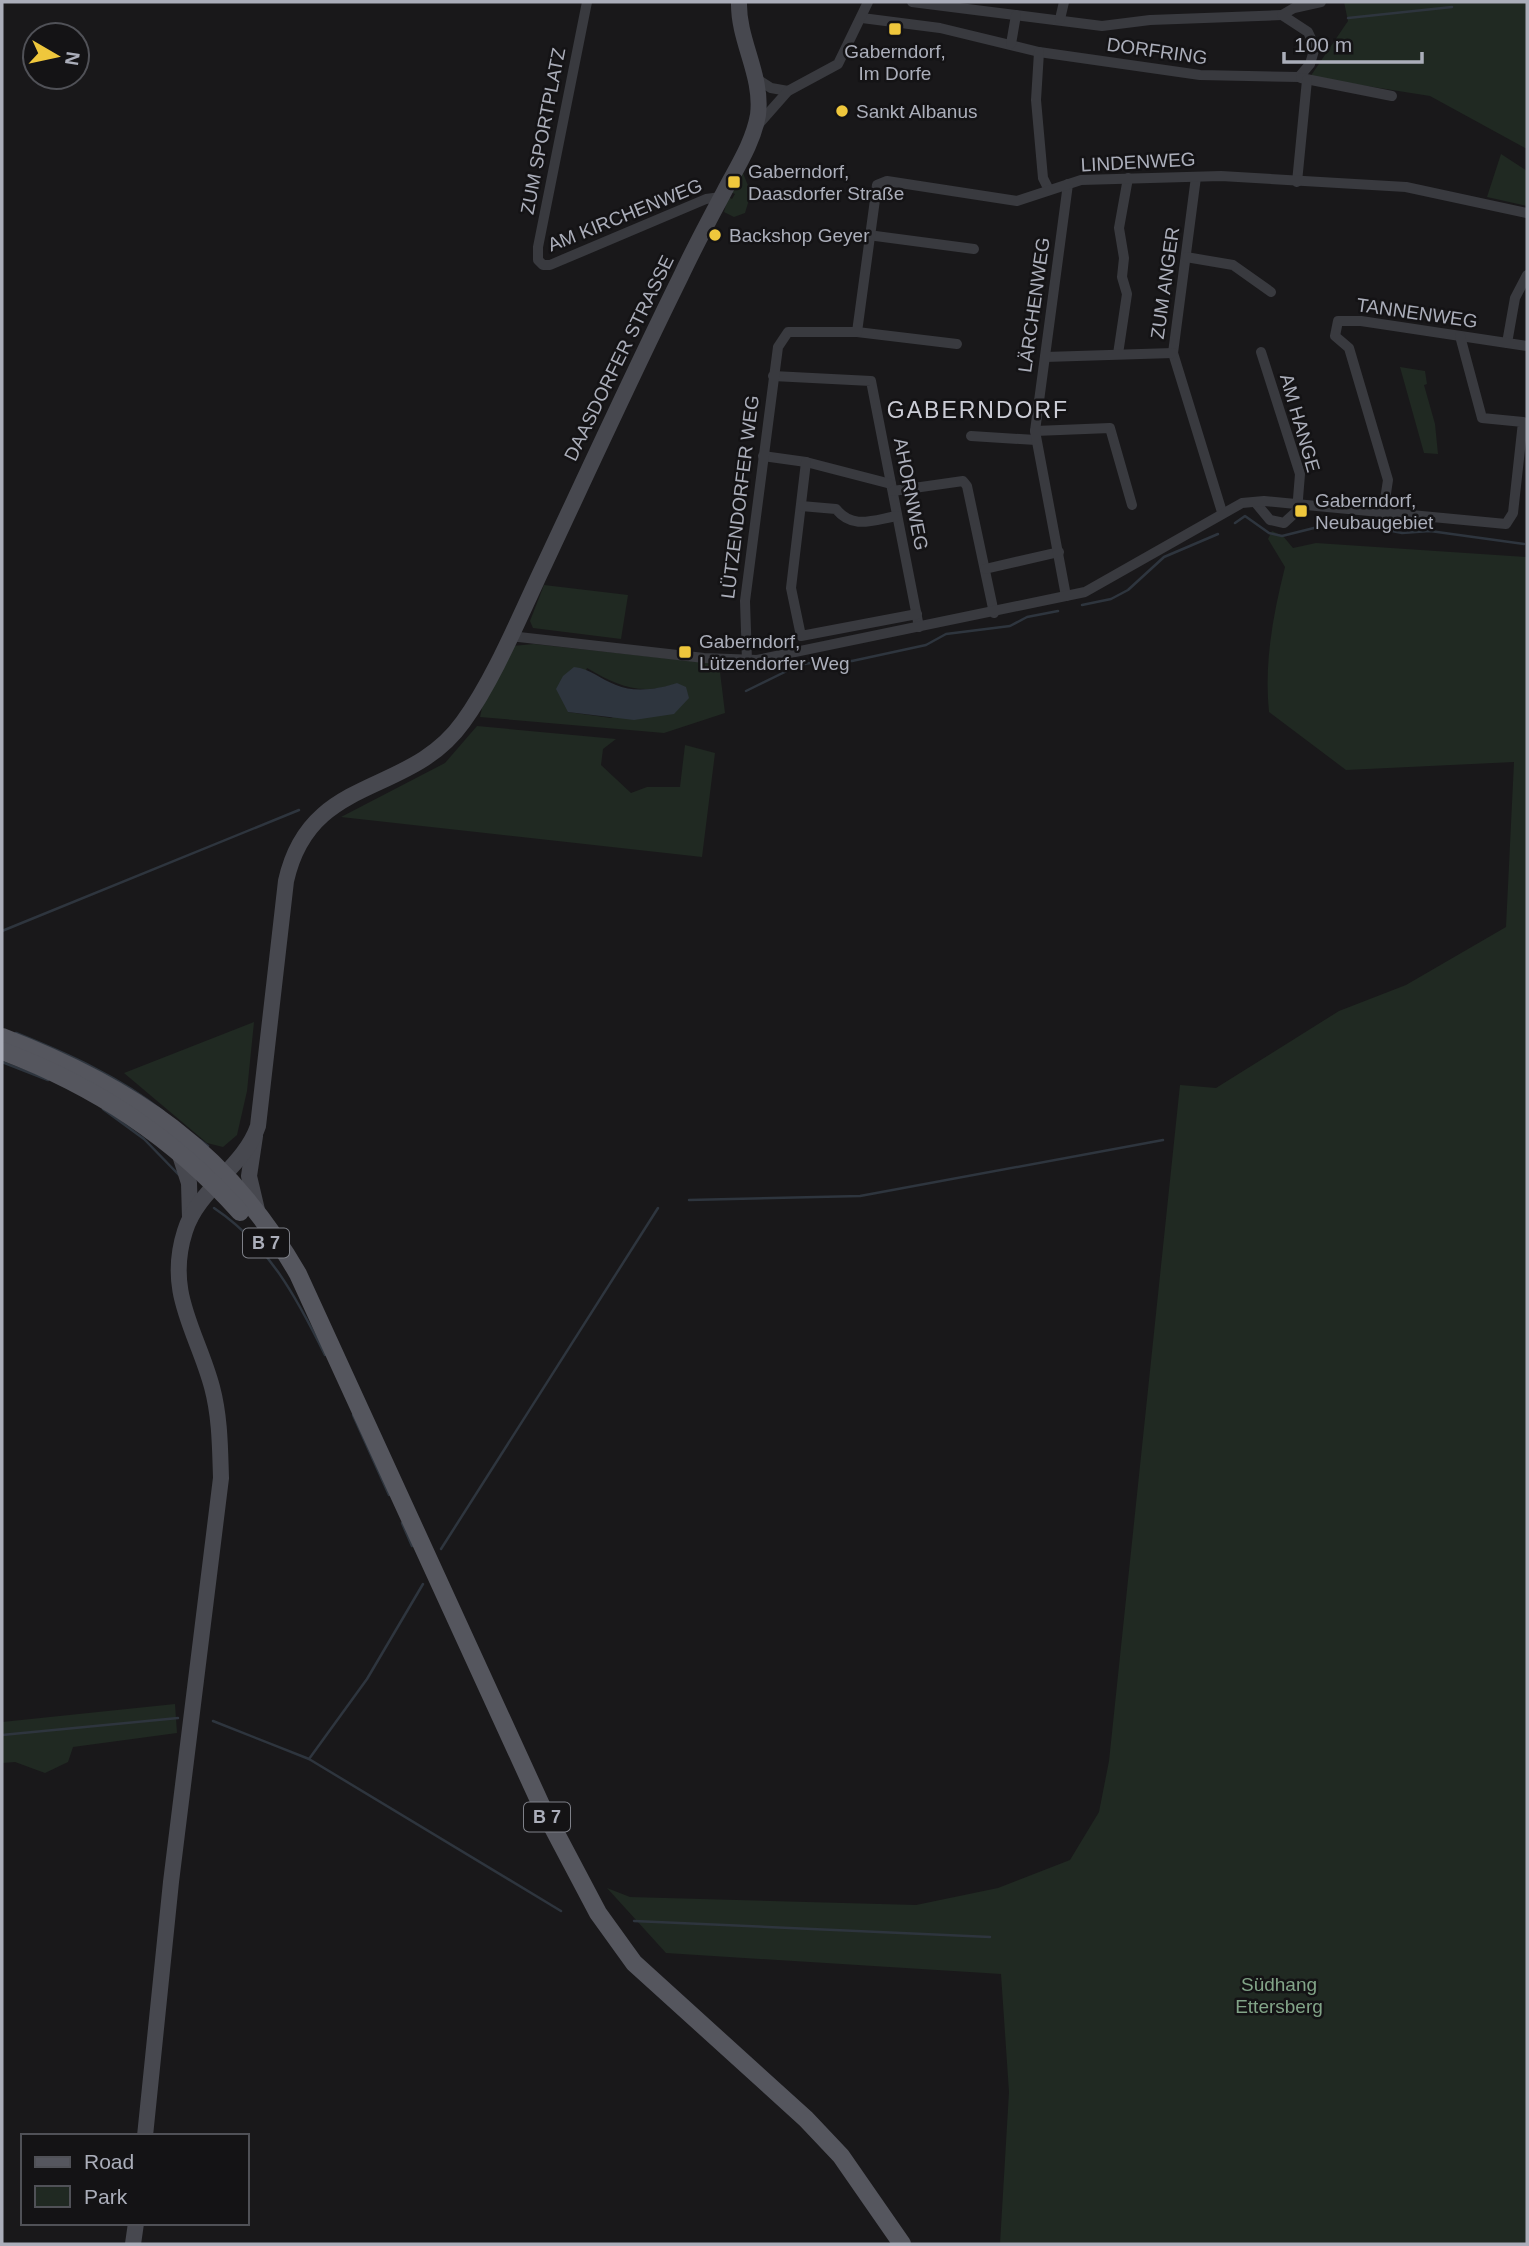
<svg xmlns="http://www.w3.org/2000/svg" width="1529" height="2246" font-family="Arial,sans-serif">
<rect width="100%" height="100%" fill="#19181a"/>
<g fill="#202922" fill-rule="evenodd">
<polygon points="1344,2 1527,2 1527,149 1430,96 1310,77 1348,21"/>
<polygon points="1501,154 1527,171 1527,206 1487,197"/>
<polygon points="743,173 751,193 745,213 734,217 724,212 728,197 732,199 735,194 731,192"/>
<polygon points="1400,367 1425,371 1427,384 1424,385 1435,424 1438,454 1424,453"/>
<path d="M1272 531 1283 536 1293 548 1316 543 1527 557V2244H1000L1009 2092 1001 1974 666 1953 607 1888 630 1897 916 1905 998 1888 1070 1860 1099 1812 1109 1761 1180 1085 1216 1088 1339 1011 1406 985 1506 927 1514 762 1346 770 1269 712C1264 663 1273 615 1285 567L1268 539Z"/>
<polygon points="544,585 628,595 621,639 533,628 530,621"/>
<path d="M534 644 719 664 725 713 664 733 480 717 484 699 512 646ZM587 668C619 687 641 696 678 683L611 718 568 712Z"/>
<polygon points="477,726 616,739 603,749 601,765 631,793 647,787 680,787 685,745 715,753 702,857 341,817 445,763"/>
<polygon points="254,1022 247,1091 237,1135 223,1147 207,1143 124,1073"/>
<polygon points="175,1704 177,1733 73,1747 68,1762 45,1773 15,1762 2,1763 2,1722"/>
</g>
<path fill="#2e353e" d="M574 667C591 669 600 679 616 685 634 693 659 689 677 683L686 687 689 698 674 714 634 720 568 712 556 689 563 676Z"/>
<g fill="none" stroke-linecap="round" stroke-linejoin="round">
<g stroke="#2e353e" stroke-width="2.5">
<polyline points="1348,18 1452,7"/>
<polyline points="1235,523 1245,516 1269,533 1282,536 1342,521 1402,533 1430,531 1524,544"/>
<polyline points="1082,605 1111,599 1128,590 1164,557 1218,534"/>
<polyline points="746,691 799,665 827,660 852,661 926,645 946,634 1010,626 1027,617 1058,611"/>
<polyline points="2,931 299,810"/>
<path d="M16 1033C68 1054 120 1077 164 1112"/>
<polyline points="2,1062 48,1080"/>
<polyline points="103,1109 144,1139 179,1175"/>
<polyline points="200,1140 208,1146"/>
<polyline points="689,1200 860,1196 1163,1140"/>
<path d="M214 1208C268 1244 297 1298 325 1355"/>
<polyline points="353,1415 389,1495"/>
<polyline points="402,1523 412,1546"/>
<polyline points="441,1549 658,1208"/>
<polyline points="213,1721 309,1759 367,1679 423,1584"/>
<polyline points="2,1735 178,1718"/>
<polyline points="309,1759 561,1911"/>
<polyline points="634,1921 990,1937"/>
</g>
<g stroke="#393a3f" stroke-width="10">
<polyline points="587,2 538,247 538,260 543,265 550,265 706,199 721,197"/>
<polyline points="912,2 1102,26 1150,20 1282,15"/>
<polyline points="862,18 940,28 1039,52 1200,75 1299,77 1310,64 1315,47 1308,32 1282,15 1294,8 1321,2"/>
<polyline points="1060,19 1064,2"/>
<polyline points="1011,44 1016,15"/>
<polyline points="1039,52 1036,100 1043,178 1049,190"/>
<polyline points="1301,78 1392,96"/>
<polyline points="757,79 771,88 788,91"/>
<polyline points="757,126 788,91 838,64 868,2"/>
<polyline points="1196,177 1173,353 1222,512"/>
<polyline points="1297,182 1307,80"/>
<polyline points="868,235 974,249"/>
<polyline points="1186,257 1233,265 1271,292"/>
<polyline points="857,332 957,344"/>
<polyline points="1507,343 1515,298 1527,275"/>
<polyline points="1118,354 1127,294 1122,277 1124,258 1119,228 1128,178"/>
<polyline points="1045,357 1173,353"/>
<polyline points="773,376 871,381 919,627"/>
<polyline points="1035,431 1110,428 1132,505"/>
<polyline points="971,436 1036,440"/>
<polyline points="763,456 806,462 891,484"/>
<polyline points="806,462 791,588 801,636 917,614"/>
<polyline points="893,491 963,481 967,486 994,613"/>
<polyline points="1255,502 1270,520 1284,523 1297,511 1300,474 1261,352"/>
<path d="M801 506 836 509C853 530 873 520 897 516"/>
<polyline points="1383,513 1388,480 1349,348 1335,336 1338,321 1361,321 1527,346"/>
<polyline points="985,569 1059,552"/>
<polyline points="1066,596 1035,431 1068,184"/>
<polyline points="510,636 704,658 757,660 1085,592 1242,503 1264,501 1506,524 1513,513 1523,422 1482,418 1460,336"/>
<polyline points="747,661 745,601 778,347 788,332 857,332 877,185 887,181 1017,201 1081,180 1221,176 1406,187 1527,213"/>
</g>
<g stroke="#47484f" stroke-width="16">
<polyline points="255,1136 249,1176 257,1210"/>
<polyline points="179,1152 189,1183 190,1218"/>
<path d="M145 2136 171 1882 221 1478C220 1447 220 1417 212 1387 197 1331 165 1293 185 1231 198 1189 244 1167 258 1126L286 881C310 773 409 798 463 722 495 678 521 613 545 563 590 467 634 371 681 276 694 248 709 220 724 192 737 167 753 143 758 115 763 75 738 41 739 2"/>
<polyline points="133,2244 136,2223"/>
</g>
<g stroke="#55565e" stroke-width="18">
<path d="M2 1037C132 1087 227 1150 298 1274L542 1807 598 1913 634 1963 806 2119 841 2156 902 2244"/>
<path d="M2 1051C95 1086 173 1137 240 1212"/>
</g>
</g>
<g fill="#efc73c" stroke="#141315" stroke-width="2.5">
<rect x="888" y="22" width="14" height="14" rx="3.5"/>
<circle cx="842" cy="111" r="7"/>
<rect x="727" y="175" width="14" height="14" rx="3.5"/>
<circle cx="715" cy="235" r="7"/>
<rect x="1294" y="504" width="14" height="14" rx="3.5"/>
<rect x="678" y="645" width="14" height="14" rx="3.5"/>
</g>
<g text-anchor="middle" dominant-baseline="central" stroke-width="5" stroke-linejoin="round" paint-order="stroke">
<g fill="#141315" stroke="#7e8088" stroke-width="2">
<rect x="243" y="1228.5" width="46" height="29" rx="5"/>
<rect x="524" y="1802.5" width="46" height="29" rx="5"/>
</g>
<g font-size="18" font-weight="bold" fill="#abaeba">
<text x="266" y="1243">B 7</text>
<text x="547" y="1817">B 7</text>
</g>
<g font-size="19" fill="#abaeba" stroke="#141315" text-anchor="start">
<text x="895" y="51" text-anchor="middle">Gaberndorf,<tspan x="895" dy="22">Im Dorfe</tspan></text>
<text x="856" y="111">Sankt Albanus</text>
<text x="748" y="171">Gaberndorf,<tspan x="748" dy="22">Daasdorfer Straße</tspan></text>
<text x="729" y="235">Backshop Geyer</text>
<text x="1315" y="500">Gaberndorf,<tspan x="1315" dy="22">Neubaugebiet</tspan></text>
<text x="699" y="641">Gaberndorf,<tspan x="699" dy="22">Lützendorfer Weg</tspan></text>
</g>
<g font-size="19" fill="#abaeba" stroke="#141315">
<text transform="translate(1157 51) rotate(8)">DORFRING</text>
<text transform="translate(543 131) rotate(-79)">ZUM SPORTPLATZ</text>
<text transform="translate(1138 162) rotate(-3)">LINDENWEG</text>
<text transform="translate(625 215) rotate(-22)">AM KIRCHENWEG</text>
<text transform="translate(1165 283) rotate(-82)">ZUM ANGER</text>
<text transform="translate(1034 305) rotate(-82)">LÄRCHENWEG</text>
<text transform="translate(1417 313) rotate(8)">TANNENWEG</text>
<text transform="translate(619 358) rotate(-64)">DAASDORFER STRASSE</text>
<text transform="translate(1300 423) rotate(74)">AM HANGE</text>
<text transform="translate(911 494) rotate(79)">AHORNWEG</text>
<text transform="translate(740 497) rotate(-83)">LÜTZENDORFER WEG</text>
</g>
<g font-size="19" fill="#82a488" stroke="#141315">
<text x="1279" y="1984">Südhang<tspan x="1279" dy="22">Ettersberg</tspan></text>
</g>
<g font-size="23" letter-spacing="2" fill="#cccdd6" stroke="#141315">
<text x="978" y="410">GABERNDORF</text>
</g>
</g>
<rect width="1529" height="2246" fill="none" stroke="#abaeba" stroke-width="7"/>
<rect x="21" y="2134" width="228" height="91" fill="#141315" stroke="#505157" stroke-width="2"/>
<rect x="35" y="2157" width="35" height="10" fill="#55565e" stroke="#505157" stroke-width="2"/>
<text x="84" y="2169" font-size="21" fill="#abaeba">Road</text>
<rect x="35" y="2186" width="35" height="21" fill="#202922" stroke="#505157" stroke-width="2"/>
<text x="84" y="2204" font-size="21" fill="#abaeba">Park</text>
<g transform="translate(56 56) rotate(99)"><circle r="33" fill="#141315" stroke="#505157" stroke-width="2"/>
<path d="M0-5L12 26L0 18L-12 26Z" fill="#efc73c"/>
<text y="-10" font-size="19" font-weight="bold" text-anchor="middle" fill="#abaeba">N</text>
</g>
<path d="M1284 52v10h138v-10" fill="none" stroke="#abaeba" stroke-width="3.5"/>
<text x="1294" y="52" font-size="21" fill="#abaeba" stroke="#141315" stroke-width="5" paint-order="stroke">100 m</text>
</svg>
